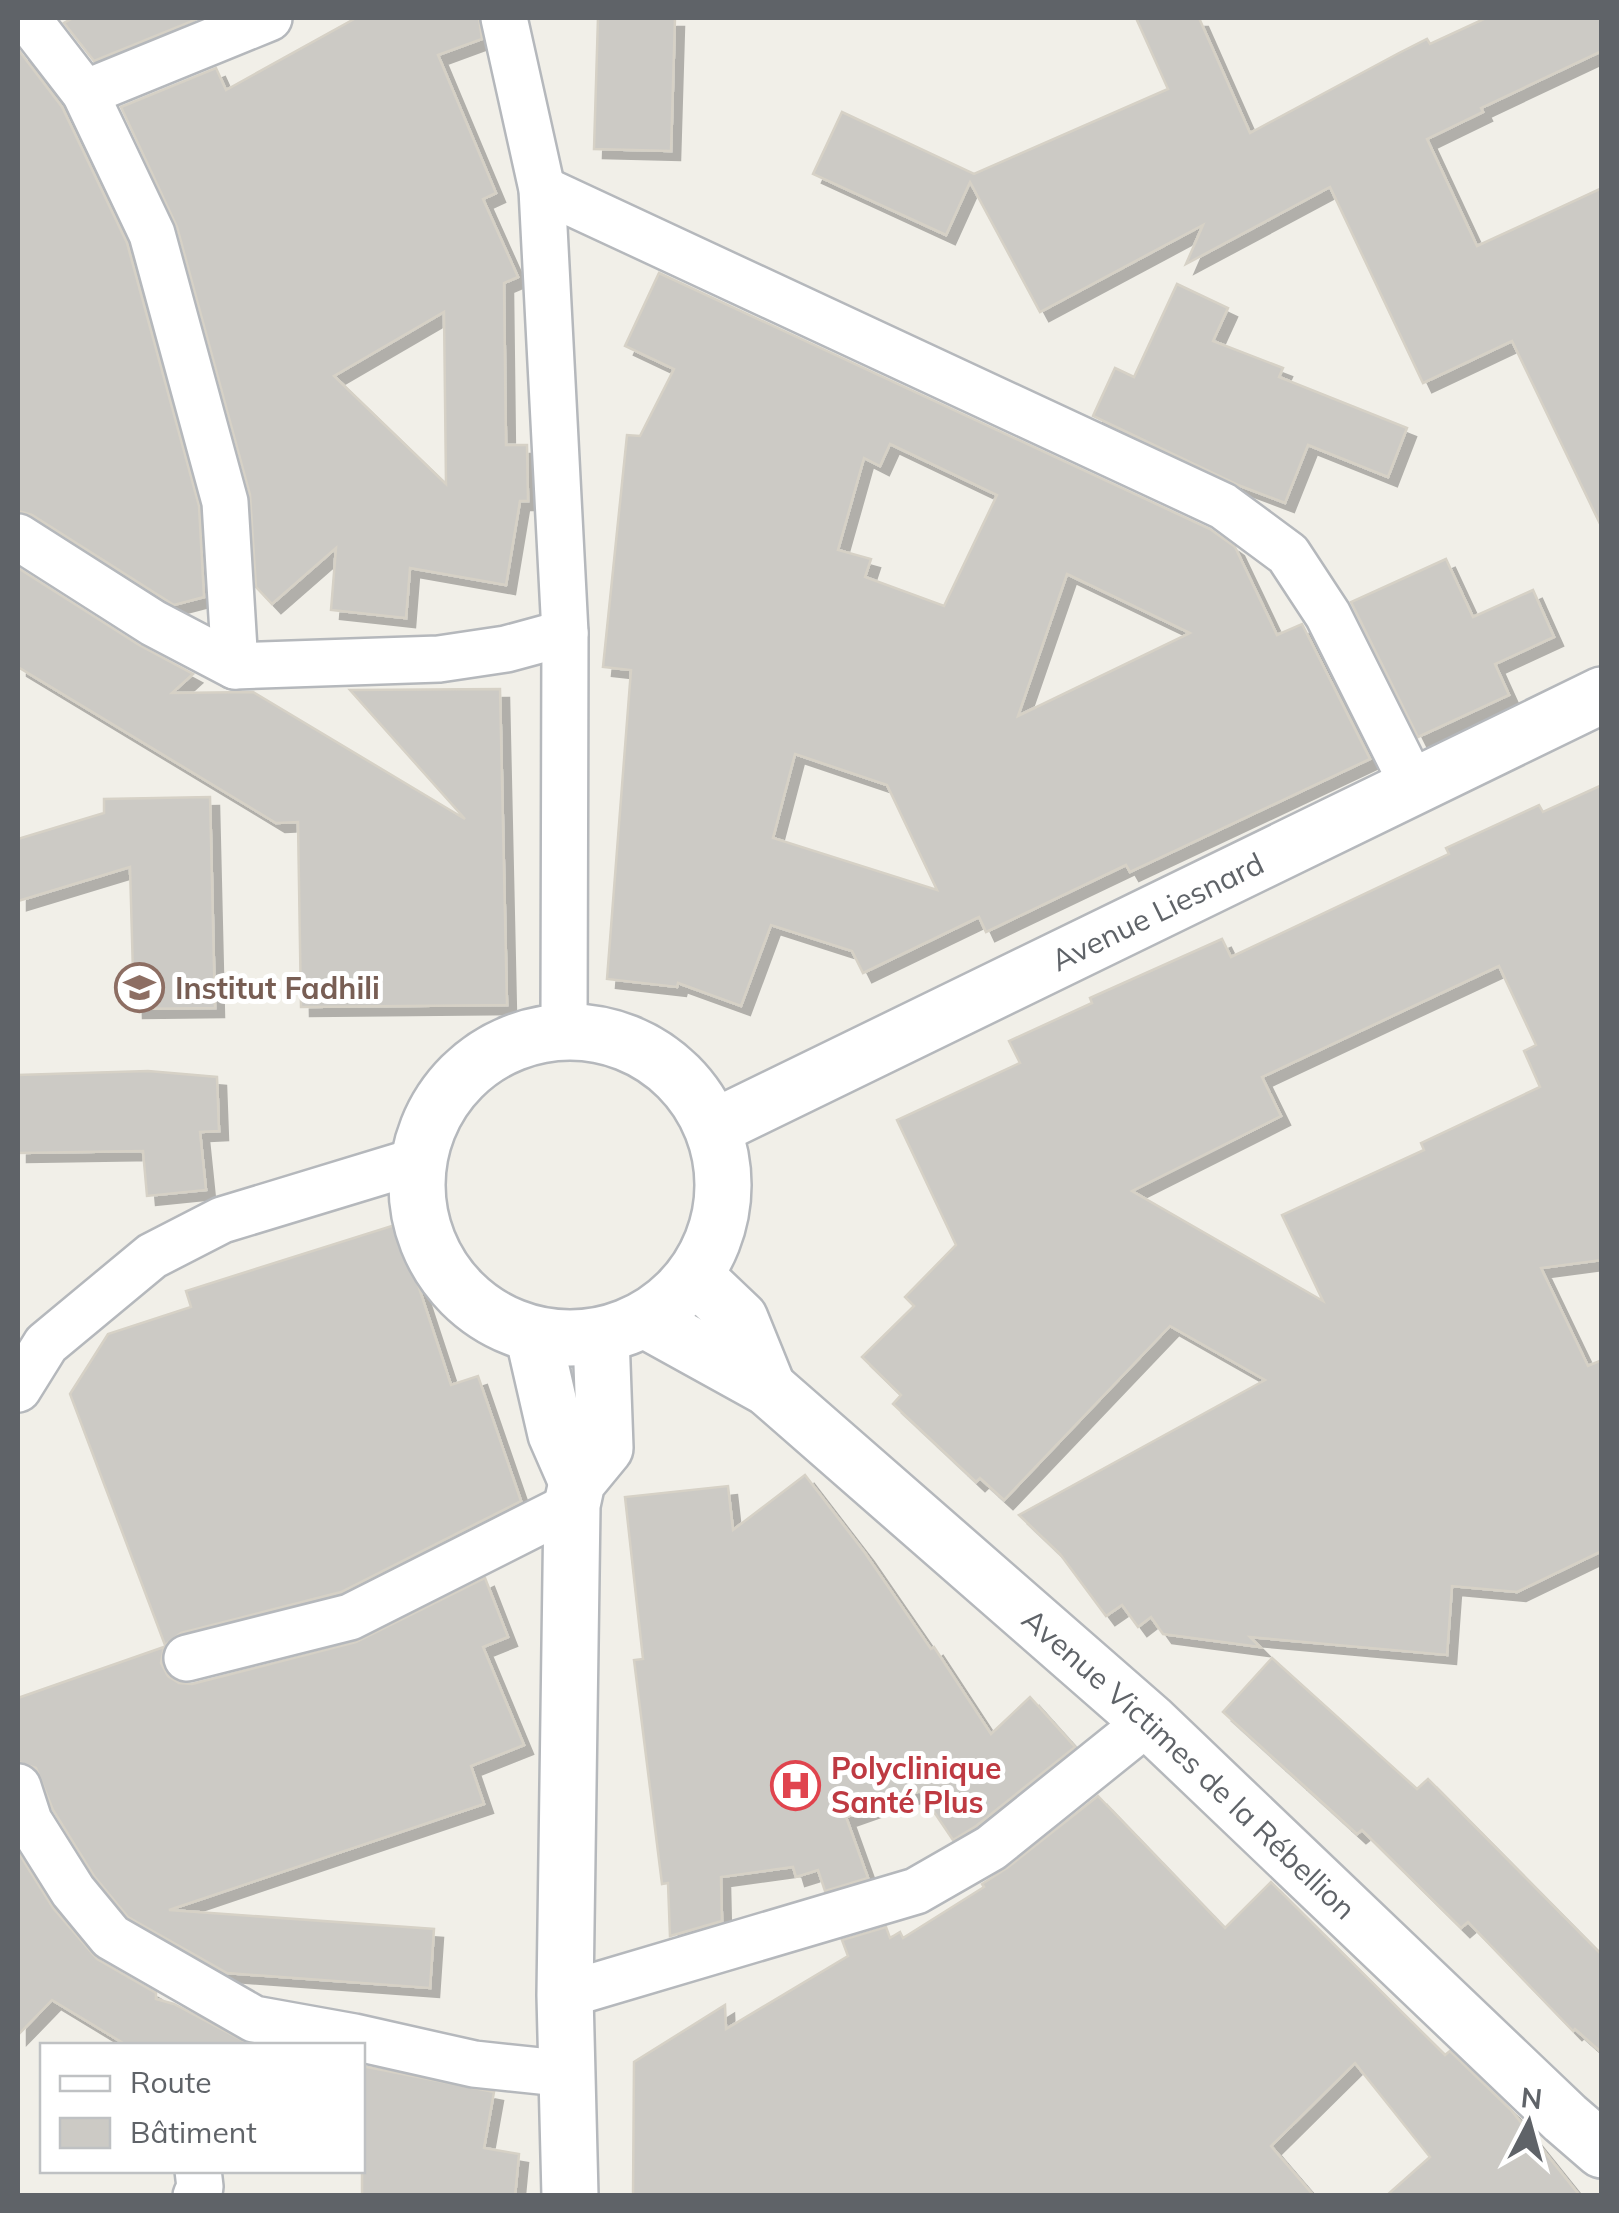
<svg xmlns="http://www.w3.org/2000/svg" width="1619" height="2213" font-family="Mulish,sans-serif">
<defs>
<filter id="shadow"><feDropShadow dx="9" dy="9" stdDeviation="0" flood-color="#0004"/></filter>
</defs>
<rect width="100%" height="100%" fill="#f1efe8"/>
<g fill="#cccac5" stroke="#d6d1c6" stroke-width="2.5" fill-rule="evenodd" filter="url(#shadow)">
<polygon points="73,18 194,18 195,20 94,61 64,23"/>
<path d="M356 18H479L482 39 438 55 496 193 483 199 518 277 504 283 506 445H527L528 501H520L506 585 410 568 406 618 331 610 336 548 272 604 256 587 250 495 177 227 121 107 216 68 226 90ZM444 312 446 484 334 376Z"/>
<polygon points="598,18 675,18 671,151 594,149"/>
<polygon points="1136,18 1199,18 1250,133 1399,53 1427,39 1430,44 1486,18 1602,18 1602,51 1481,108 1483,112 1427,139 1477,246 1602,188 1602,528 1512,341 1423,383 1330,187 1186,264 1203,225 1040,312 970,182 946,235 813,174 842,112 974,174 1168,89"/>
<polygon points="20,52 62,107 127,243 199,506 204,597 174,605 32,515 18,511 18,54"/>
<path d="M659 273 1210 529 1235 547 1277 635 1302 624 1370 759 1130 872 1126 865 986 932 979 917 863 973 852 951 771 925 741 1006 678 983 677 987 607 979 631 670 603 667 627 435 640 436 674 369 625 346ZM890 444 997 495 944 606 865 577 871 559 838 550 864 458 880 466ZM1067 574 1190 633 1018 716ZM795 754 887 785 937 890 773 838Z"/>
<polygon points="1177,284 1228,308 1213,341 1283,368 1279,377 1407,428 1388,477 1308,445 1285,503 1238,485 1093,416 1115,368 1134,377"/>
<polygon points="1446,559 1473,617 1533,590 1554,637 1495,664 1509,695 1418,737 1351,602"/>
<polygon points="18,568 139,645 193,674 172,693 253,692 465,819 350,690 500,689 507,1005 301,1007 298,822 276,823 18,667"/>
<path d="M1602 785V1260L1541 1268 1588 1366 1602 1360V1551L1517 1592 1452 1586 1447 1655 1250 1637 1260 1647 1163 1634 1151 1617 1138 1627 1122 1605 1106 1616 1060 1554 1019 1515 1265 1380 1170 1326 1004 1500 980 1478 976 1482 893 1404 901 1395 862 1357 914 1306 905 1297 956 1245 897 1120 1020 1063 1009 1041 1092 1003 1090 998 1222 939 1231 957 1449 854 1446 848 1539 805 1543 812ZM1499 966 1536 1045 1524 1051 1540 1087 1421 1143 1424 1150 1282 1215 1323 1301 1132 1191 1281 1116 1262 1077Z"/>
<polygon points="210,797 215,1008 134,1009 130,867 18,901 18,839 104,813 104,799"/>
<polygon points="148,1071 217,1077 219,1131 200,1132 206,1190 147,1196 143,1151 18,1153 18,1075"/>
<polygon points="398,1224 451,1385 478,1376 521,1501 341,1592 181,1633 165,1645 70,1394 108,1334 191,1307 186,1291"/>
<polygon points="805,1475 865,1553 931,1649 934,1647 991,1734 1030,1697 1075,1747 976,1826 953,1840 920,1791 846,1817 868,1878 825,1891 818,1870 796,1877 793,1867 721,1877 722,1921 670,1936 668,1883 662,1884 634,1660 643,1659 625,1497 728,1486 733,1530"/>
<polygon points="485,1578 508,1637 483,1647 524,1745 471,1766 484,1804 169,1910 434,1929 430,1988 227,1973 128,1917 94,1876 53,1810 36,1768 18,1762 18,1698 164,1647 161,1663 168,1676 179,1683 192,1684 356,1642"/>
<polygon points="1272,1658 1417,1789 1428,1779 1602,1955 1602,2053 1575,2029 1573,2031 1468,1922 1461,1928 1362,1830 1357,1834 1223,1712"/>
<polygon points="1098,1796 1225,1928 1271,1882 1445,2055 1450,2051 1511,2110 1580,2196 1386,2196 1430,2157 1355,2063 1271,2146 1314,2196 633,2196 634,2062 725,2005 726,2029 848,1956 842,1940 886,1927 890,1938 900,1932 903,1938 984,1887 982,1884 1007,1868"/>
<polygon points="18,1852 53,1908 97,1959 156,1993 156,1999 174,2004 253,2046 128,2046 52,2000 18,2035"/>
<polygon points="362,2066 494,2092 484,2148 519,2154 515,2196 362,2196"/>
</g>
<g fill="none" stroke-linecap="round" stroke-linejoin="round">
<defs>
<g id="minor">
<polyline points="27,18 85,93 152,234 225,502 235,666"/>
<polyline points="504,18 542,189 565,633 564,1030"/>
<polyline points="85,93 269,18"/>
<polyline points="542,189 1223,506 1288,554 1328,615 1414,787"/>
<polyline points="18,537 153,623 235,666 439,659 506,649 565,633"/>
<polyline points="18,1389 46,1344 152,1256 222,1220 416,1161"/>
<polyline points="187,1658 350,1617 572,1505"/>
<polyline points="18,1787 29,1821 73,1891 111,1937 254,2019 354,2037 474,2064 569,2074"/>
<polyline points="565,1995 916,1891 991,1848 1149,1721"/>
<polyline points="196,2196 200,2187 198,2170"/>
</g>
<g id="tertiary">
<circle cx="570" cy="1185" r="153"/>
<path id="s1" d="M715 1127 1602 695"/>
<polyline points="695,1276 740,1319 768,1388"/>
<path id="s2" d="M645 1320 768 1388 1149 1721 1565 2118 1602 2150"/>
<polyline points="533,1334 556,1434 577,1482"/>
<polyline points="570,2196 565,1995 572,1505 577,1482 605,1448 601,1336"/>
</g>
</defs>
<use href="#minor" stroke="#b5b8bc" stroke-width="50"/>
<use href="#tertiary" stroke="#b5b8bc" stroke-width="60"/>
<use href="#minor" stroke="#fff" stroke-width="45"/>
<use href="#tertiary" stroke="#fff" stroke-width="55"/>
</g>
<defs>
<symbol id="school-ring" viewBox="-11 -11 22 22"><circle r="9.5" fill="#fff" stroke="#8d6e63" stroke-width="1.5"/><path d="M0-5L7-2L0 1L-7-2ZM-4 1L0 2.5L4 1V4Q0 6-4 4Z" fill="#8d6e63"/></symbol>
<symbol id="hospital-ring" viewBox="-11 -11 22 22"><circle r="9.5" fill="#fff" stroke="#e0444e" stroke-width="1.5"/><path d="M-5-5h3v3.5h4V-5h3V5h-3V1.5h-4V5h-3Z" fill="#e0444e"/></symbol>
</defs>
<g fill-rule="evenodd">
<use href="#school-ring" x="112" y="960" width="55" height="55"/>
<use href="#hospital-ring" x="768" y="1758" width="55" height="55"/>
</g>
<g text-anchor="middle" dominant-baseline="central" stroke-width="10" stroke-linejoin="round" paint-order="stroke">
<g font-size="30" fill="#5f6368" stroke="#fff">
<text stroke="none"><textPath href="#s1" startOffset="492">Avenue Liesnard</textPath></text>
<text stroke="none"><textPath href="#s2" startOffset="705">Avenue Victimes de la Rébellion</textPath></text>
</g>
<g font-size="30" font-weight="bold" fill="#785e54" stroke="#fff" text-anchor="start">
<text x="175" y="988">Institut Fadhili</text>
</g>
<g font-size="30" font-weight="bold" fill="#be3a42" stroke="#fff" text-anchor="start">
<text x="831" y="1768">Polyclinique<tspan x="831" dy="34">Santé Plus</tspan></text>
</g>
</g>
<rect width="1619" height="2213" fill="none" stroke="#5f6368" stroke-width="40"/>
<rect x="40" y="2043" width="325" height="130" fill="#ffffff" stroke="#bfc1c3" stroke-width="2.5"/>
<rect x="60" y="2076" width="50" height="15" fill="#ffffff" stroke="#bfc1c3" stroke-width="2.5"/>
<text x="130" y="2093" font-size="30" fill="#5f6368">Route</text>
<rect x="60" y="2118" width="50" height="30" fill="#cccac5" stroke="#bfc1c3" stroke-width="2.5"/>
<text x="130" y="2143" font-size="30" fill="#5f6368">Bâtiment</text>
<g transform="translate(1529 2123) rotate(6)" stroke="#ffffff" stroke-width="8" paint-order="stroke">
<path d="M0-8L18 38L0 25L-18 38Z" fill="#5f6368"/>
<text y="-15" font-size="28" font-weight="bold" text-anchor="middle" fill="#5f6368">N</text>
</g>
</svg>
